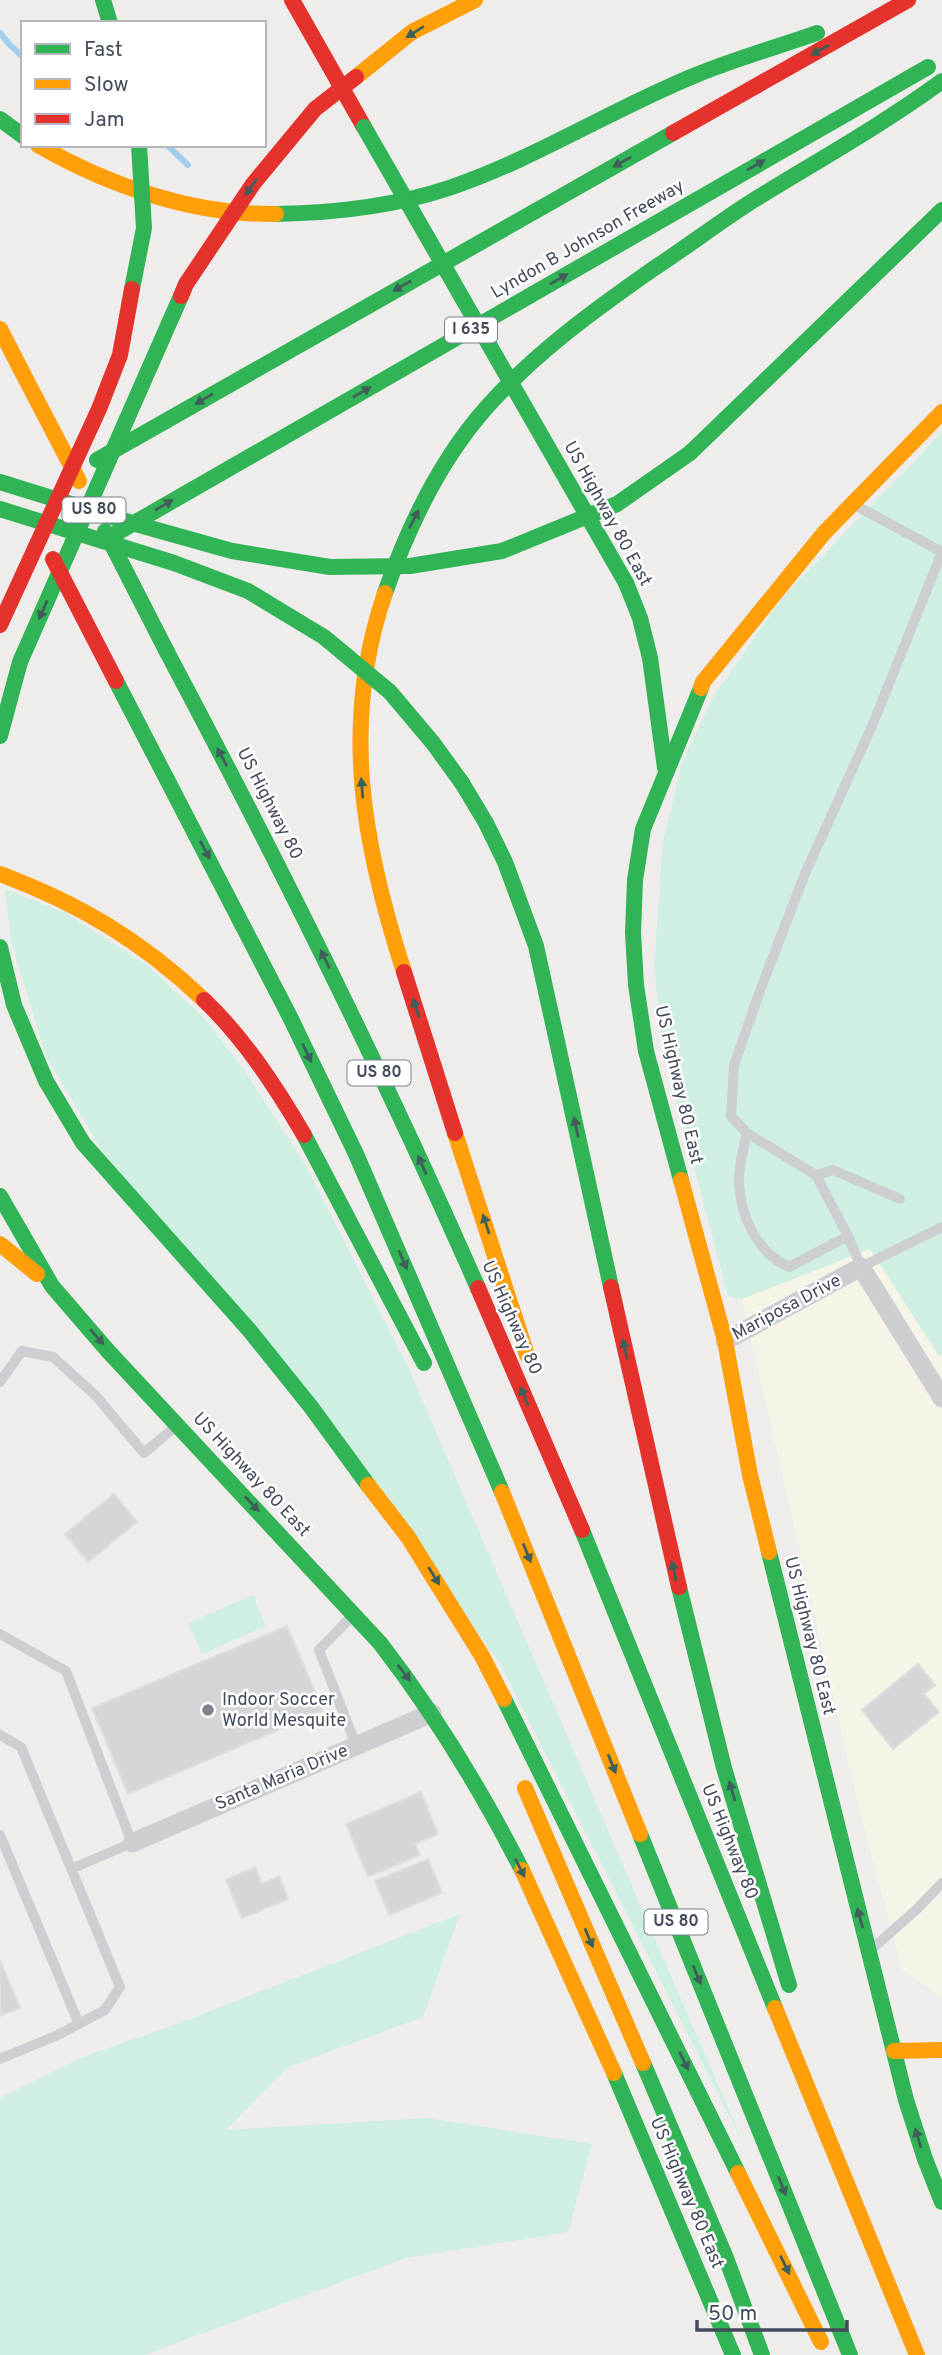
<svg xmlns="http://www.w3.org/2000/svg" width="942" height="2355" font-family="Overpass,sans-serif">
<rect width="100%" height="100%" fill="#eeedec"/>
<polygon fill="#f6f4e6" points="870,1249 939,1356 942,1354 942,1998 902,1969 858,1804 742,1299"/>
<g fill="#cfefe2">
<polygon points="942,432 942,1354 939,1356 870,1249 742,1299 728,1296 663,1049 654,967 663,841 683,760 713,697 783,597"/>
<polygon points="5,889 66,913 147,965 205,1019 245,1071 306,1166 408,1367 744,2145 498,1660 99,1146 46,1056 11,941"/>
<polygon points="253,1595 266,1626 202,1654 188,1623"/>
<polygon points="460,1914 423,2017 288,2067 226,2130 428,2118 592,2144 568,2232 406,2258 144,2355 0,2355 0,2098 83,2057 177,2024"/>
</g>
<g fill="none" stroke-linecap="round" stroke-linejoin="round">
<g stroke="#a2ceee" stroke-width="6">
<polyline points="0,33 9,44 23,57"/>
<polyline points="167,145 188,165"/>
</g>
</g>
<g fill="#d6d6d8" stroke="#dfdedf" stroke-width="2">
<polygon points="114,1494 137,1522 88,1562 65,1534"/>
<polygon points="287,1626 323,1711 128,1794 92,1708"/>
<polygon points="918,1664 935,1685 924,1694 939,1712 893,1749 862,1710"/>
<polygon points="421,1792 438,1834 415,1844 420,1855 368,1877 346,1824"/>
<polygon points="428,1859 442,1893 389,1915 375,1881"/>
<polygon points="255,1867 262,1884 279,1876 288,1899 242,1918 226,1880"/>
<polygon points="0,1960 20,2008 0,2016"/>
</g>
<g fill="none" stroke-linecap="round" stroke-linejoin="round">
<g stroke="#cdced2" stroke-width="10">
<polyline points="853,504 942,552"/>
<polyline points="942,552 872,726 804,876 761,988 734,1065 731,1116 747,1133 816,1175 848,1236 861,1267 942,1227"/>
<path d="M747 1133C744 1148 738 1166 739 1182 740 1215 757 1253 789 1267L848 1236"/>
<polyline points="816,1175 833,1170 900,1199"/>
<polyline points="0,1382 22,1351 53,1357 96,1396 144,1453 175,1427"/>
<polyline points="353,1615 319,1650 356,1745"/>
<polyline points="0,1634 66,1671 132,1843 71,1869"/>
<polyline points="0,1735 21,1747 120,1987 105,2010 58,2035 0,2059"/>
<polyline points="0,1835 79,2024"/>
<polyline points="872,1949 917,1909 942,1883"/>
</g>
<g stroke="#cdced2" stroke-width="19">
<polyline points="725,1341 861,1267 942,1398"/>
<polyline points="132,1843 432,1713"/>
</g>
<g stroke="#30b455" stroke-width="16">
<polyline points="103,0 110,23"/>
<polyline points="0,119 23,136"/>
<path d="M276 214C335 213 392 207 449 188 535 159 612 109 696 75 735 59 777 47 817 33"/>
<polyline points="690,453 942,210"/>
<polyline points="97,460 673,133"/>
<polyline points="115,534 928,67"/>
<polyline points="626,583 640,618 650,658 665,768"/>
<path d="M385 593C408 527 439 461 486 408 535 353 593 311 653 269 687 247 719 222 754 200 817 161 882 125 942 81"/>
<path d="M167 652C278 861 383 1072 478 1288"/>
<polyline points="116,681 290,1017 356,1154 502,1492"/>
<polyline points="462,783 486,823 505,862 536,946 611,1287"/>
<polyline points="0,947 14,1005 46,1081 83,1143 250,1331 311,1407 368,1485"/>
<polyline points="304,1135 424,1363"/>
<polyline points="681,1180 646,1051 636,985 633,933 635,880 643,829 701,688"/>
<path d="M0 1196 52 1286 108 1351 380 1643C435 1714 481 1790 522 1870"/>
<polyline points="582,1530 775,2008"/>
<polyline points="769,1552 906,2100 925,2159 942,2202"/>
<polyline points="679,1587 724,1768 789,1985"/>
<polyline points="504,1699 738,2173"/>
<polyline points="640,1834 850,2355"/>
<polyline points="643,2063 726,2258 762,2355"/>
<polyline points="614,2073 733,2355"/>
</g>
<g stroke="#ff9f0a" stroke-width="16">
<path d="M38 145C109 186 193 215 276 214"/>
<polyline points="0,329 20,368"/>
<path d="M385 593C340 724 363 845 404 972"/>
<polyline points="701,688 703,682 824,533 942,412"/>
<path d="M0 874C80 904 142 941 204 1000"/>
<polyline points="455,1133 527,1355"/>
<polyline points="681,1180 725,1341 750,1475 769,1552"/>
<polyline points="0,1244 37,1274"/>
<polyline points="368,1485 408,1537 482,1656 504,1699"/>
<polyline points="502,1492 640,1834"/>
<polyline points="525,1788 643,2063"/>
<polyline points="522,1870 614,2073"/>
<polyline points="775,2008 917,2355"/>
<polyline points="894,2051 942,2050"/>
<polyline points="738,2173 821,2342"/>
</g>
<g stroke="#e5322d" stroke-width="16">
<polyline points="292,0 364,127"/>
<polyline points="673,133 908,0"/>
<polyline points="404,972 455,1133"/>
<path d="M204 1000C244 1038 276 1087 304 1135"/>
<polyline points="611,1287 679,1587"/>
<polyline points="478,1288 582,1530"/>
</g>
<g stroke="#30b455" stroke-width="16">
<polyline points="364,127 626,583"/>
<polyline points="132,289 144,228 139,145"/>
<polyline points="0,482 132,523 232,551 330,567 410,566 502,551 617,504 690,453"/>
<polyline points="0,509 174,563 248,591 324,637 390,692 433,743 462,783"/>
<polyline points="105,531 167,652"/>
<polyline points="0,736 20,662 181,296"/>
</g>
<g stroke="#ff9f0a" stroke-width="16">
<polyline points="356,77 412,32 475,0"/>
<polyline points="20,368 79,481"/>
</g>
<g stroke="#e5322d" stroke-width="16">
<polyline points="181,296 186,284 253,184 315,109 356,77"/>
<polyline points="53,559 116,681"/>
<polyline points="0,625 99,409 120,355 132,289"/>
</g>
</g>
<defs><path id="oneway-solid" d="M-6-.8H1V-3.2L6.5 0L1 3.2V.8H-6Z" transform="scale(1.75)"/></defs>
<g fill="#3f5f59">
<use href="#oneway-solid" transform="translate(415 32) rotate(148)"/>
<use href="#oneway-solid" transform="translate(820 50) rotate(151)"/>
<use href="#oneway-solid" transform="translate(622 162) rotate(151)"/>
<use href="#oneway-solid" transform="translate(756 165) rotate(-30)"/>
<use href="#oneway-solid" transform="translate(251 187) rotate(126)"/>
<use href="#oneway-solid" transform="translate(559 279) rotate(-30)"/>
<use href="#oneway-solid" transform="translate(402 286) rotate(150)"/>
<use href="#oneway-solid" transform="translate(362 392) rotate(-30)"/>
<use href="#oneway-solid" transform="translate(204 399) rotate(150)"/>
<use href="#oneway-solid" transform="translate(164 505) rotate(-30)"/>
<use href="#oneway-solid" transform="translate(414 519) rotate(-63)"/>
<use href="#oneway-solid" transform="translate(43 610) rotate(114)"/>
<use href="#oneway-solid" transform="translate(222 757) rotate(-118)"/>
<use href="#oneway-solid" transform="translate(362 788) rotate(-95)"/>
<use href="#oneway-solid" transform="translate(205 850) rotate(62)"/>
<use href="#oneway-solid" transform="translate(325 959) rotate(-116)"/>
<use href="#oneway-solid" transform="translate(416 1008) rotate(-108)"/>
<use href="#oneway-solid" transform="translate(307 1053) rotate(64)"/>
<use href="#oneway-solid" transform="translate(576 1127) rotate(-102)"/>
<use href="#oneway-solid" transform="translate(422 1165) rotate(-114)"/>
<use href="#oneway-solid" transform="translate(486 1224) rotate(-108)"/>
<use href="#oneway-solid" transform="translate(403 1260) rotate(66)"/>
<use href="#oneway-solid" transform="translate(97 1337) rotate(49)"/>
<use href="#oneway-solid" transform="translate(625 1349) rotate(-102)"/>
<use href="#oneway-solid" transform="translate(524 1396) rotate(-114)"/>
<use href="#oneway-solid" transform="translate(252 1504) rotate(47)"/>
<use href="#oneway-solid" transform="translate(527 1553) rotate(68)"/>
<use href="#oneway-solid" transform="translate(674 1571) rotate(-102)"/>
<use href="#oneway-solid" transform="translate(434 1576) rotate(58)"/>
<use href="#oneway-solid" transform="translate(404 1673) rotate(52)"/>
<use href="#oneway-solid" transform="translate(612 1764) rotate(68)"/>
<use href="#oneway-solid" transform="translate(732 1791) rotate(-106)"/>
<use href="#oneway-solid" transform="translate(520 1868) rotate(63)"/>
<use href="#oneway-solid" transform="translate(860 1918) rotate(-105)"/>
<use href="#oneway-solid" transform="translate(589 1938) rotate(67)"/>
<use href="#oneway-solid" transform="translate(697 1975) rotate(68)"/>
<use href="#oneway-solid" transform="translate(684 2061) rotate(64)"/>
<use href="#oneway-solid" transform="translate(918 2138) rotate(-107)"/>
<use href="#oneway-solid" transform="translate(782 2186) rotate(68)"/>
<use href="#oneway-solid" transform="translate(785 2265) rotate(64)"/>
</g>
<circle fill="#7f838d" stroke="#fff" stroke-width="2.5" cx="208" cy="1710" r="7"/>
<g text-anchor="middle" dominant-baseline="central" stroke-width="5" stroke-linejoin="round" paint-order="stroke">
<g fill="#fff" stroke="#7b808c" stroke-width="2">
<rect x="445" y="317.5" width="52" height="25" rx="5"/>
<rect x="62.5" y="497.5" width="63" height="25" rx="5"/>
<rect x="347.5" y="1060.5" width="63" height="25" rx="5"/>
<rect x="644.5" y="1909.5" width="63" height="25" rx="5"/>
</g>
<g font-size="16" font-weight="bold" fill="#434a5a">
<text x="471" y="330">I 635</text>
<text x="94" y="510">US 80</text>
<text x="379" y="1073">US 80</text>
<text x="676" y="1922">US 80</text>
</g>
<g font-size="18" fill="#434a5a" stroke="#fff">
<text transform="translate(588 240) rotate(-30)">Lyndon B Johnson Freeway</text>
<text transform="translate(607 514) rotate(61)">US Highway 80 East</text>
<text transform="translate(269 804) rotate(63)">US Highway 80</text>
<text transform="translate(678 1085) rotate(77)">US Highway 80 East</text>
<text transform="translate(787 1308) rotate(-28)">Mariposa Drive</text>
<text transform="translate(511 1318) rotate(66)">US Highway 80</text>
<text transform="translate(251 1475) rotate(47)">US Highway 80 East</text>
<text transform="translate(809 1636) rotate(76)">US Highway 80 East</text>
<text transform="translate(282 1778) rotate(-23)">Santa Maria Drive</text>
<text transform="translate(729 1842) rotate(68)">US Highway 80</text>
<text transform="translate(686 2193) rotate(67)">US Highway 80 East</text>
</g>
<g font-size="18" fill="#434a5a" stroke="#fff" text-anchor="start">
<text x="222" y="1700">Indoor Soccer<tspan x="222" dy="21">World Mesquite</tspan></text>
</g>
</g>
<rect x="21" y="21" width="245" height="126" fill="#ffffff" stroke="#b4b7bd" stroke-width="2"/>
<rect x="35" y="44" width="35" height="10" fill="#30b455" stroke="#b4b7bd" stroke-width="2"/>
<text x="84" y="56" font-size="21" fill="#434a5a">Fast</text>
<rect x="35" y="79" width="35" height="10" fill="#ff9f0a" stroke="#b4b7bd" stroke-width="2"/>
<text x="84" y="91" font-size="21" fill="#434a5a">Slow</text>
<rect x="35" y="114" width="35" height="10" fill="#e5322d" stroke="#b4b7bd" stroke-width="2"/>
<text x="84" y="126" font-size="21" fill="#434a5a">Jam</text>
<path d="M697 2320v10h150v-10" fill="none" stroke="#434a5a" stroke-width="3.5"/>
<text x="708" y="2320" font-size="21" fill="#434a5a" stroke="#ffffff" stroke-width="5" paint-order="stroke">50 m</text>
</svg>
